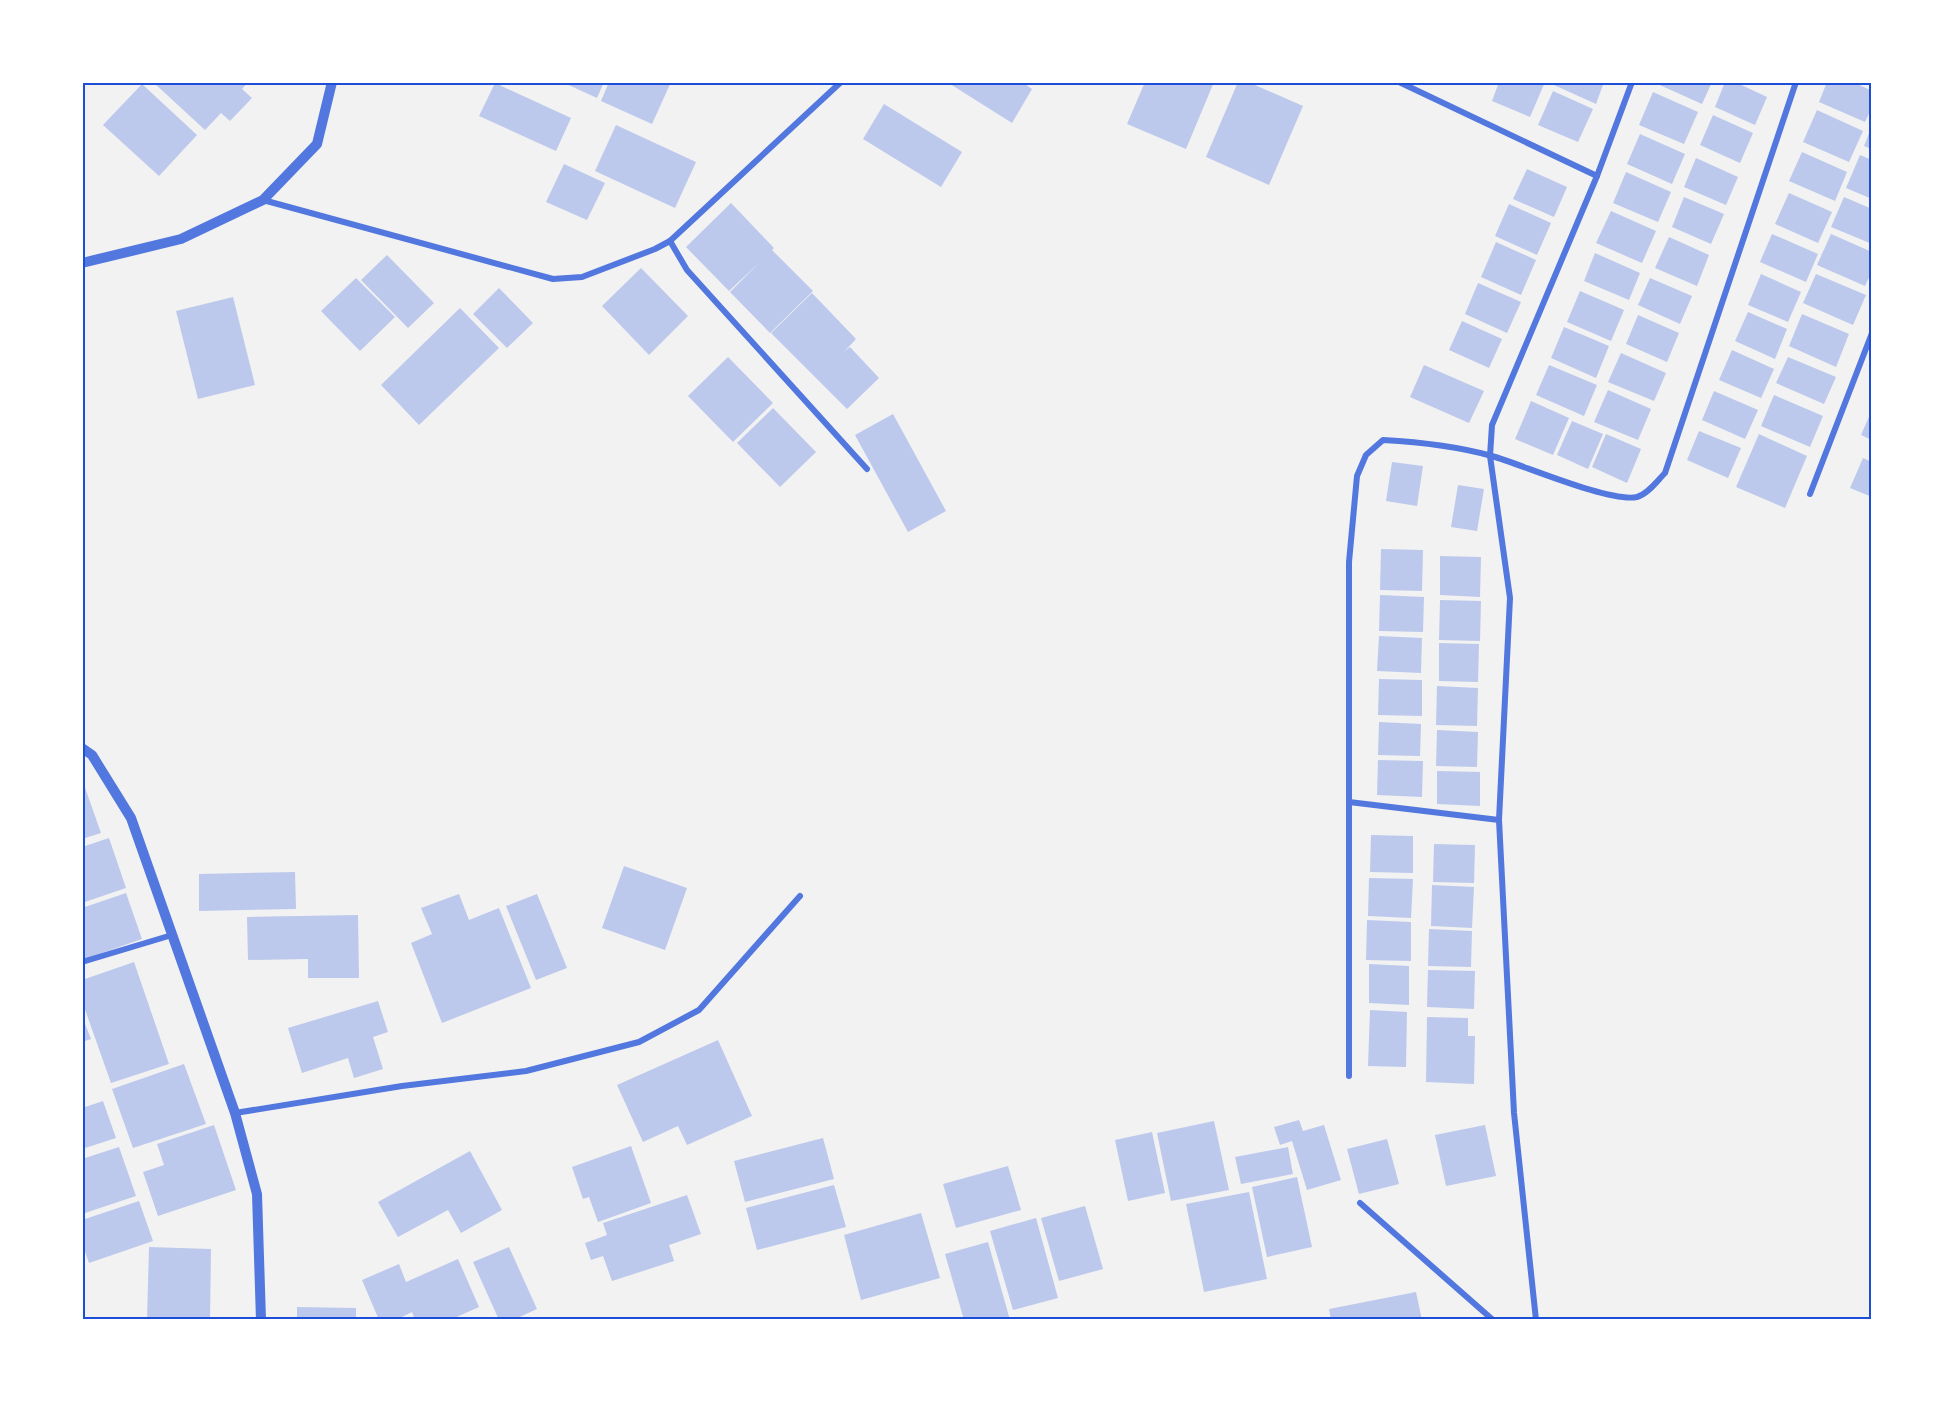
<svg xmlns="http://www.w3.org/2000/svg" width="1954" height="1402" font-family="Mulish,sans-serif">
<rect width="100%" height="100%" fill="#f2f2f2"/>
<g fill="#bdc9ec">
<polygon points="153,82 248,82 242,89 252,98 230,121 221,113 205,130"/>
<polygon points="562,82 604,82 597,98"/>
<polygon points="609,82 671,82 652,124 601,101"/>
<polygon points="947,82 1022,82 1032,89 1012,123"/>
<polygon points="1145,82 1214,82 1186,149 1127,124"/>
<polygon points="1238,82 1248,82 1303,106 1269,185 1206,157"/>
<polygon points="1499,82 1545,82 1530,117 1492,101"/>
<polygon points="1555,82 1604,82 1596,104 1554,85"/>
<polygon points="1653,82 1712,82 1702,104"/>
<polygon points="1725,82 1735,82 1767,97 1755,125 1715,107"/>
<polygon points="1827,82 1853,82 1872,91 1872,107 1865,122 1819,102"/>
<polygon points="495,83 571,118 556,151 479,116"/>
<polygon points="142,84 197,135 159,176 103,125"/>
<polygon points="1553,91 1593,109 1578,142 1538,125"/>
<polygon points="1653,92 1698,112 1684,144 1639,125"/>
<polygon points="884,104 962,152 941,187 863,139"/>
<polygon points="1817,110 1863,131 1849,162 1803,142"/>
<polygon points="1713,115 1753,133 1740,163 1700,145"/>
<polygon points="616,125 696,162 675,208 595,171"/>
<polygon points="1871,128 1872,128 1872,149 1864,146"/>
<polygon points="1640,134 1685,154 1672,184 1627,164"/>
<polygon points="1802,152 1847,172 1835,201 1789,181"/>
<polygon points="1860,155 1872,160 1872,199 1846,188"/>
<polygon points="1696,158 1738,177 1726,205 1684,187"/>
<polygon points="564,164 605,183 587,220 546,202"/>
<polygon points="1527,169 1567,187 1554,217 1513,199"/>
<polygon points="1626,172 1671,192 1658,222 1613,203"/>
<polygon points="1789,193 1832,212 1818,243 1775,224"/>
<polygon points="1684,197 1724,214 1711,244 1672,227"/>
<polygon points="1844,197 1872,209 1872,244 1831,227"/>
<polygon points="731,203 774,248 772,250 813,291 770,333 730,292 759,263 729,291 686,247"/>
<polygon points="1509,204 1551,223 1537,255 1495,236"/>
<polygon points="1611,211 1656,231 1642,263 1596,243"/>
<polygon points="1772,234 1818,254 1806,282 1760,262"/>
<polygon points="1831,234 1872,252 1872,271 1865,286 1817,265"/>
<polygon points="1669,237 1709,255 1697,286 1655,268"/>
<polygon points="1496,242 1536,260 1521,295 1481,277"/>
<polygon points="1595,253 1640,273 1629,300 1584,281"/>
<polygon points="387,255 434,303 408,328 361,280"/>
<polygon points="641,268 688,316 649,355 602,306"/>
<polygon points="1761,274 1801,292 1788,322 1748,305"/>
<polygon points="1816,274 1866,295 1853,325 1803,303"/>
<polygon points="356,278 395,317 360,351 321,311"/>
<polygon points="1650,278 1692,296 1680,324 1638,305"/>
<polygon points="1478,283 1521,302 1507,333 1465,314"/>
<polygon points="499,288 533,323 507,348 473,314"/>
<polygon points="1580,291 1624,310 1611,341 1567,322"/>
<polygon points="812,293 856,339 844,352 850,347 879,378 847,409 771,333"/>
<polygon points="233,297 255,385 198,399 176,311"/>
<polygon points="460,308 499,348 419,425 381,385"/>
<polygon points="1748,312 1787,329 1775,359 1735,341"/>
<polygon points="1802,314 1849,334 1836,367 1789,346"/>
<polygon points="1638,315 1679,333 1667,362 1626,344"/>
<polygon points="1462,321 1502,339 1489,368 1449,350"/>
<polygon points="1564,327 1609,346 1596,378 1551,358"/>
<polygon points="1732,350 1774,369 1761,398 1719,380"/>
<polygon points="1621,353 1666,373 1654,401 1608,382"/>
<polygon points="728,357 773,403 733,442 688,396"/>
<polygon points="1788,357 1836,377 1824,404 1776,383"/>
<polygon points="1424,365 1484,391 1469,423 1410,397"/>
<polygon points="1549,365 1597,385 1584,416 1536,395"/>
<polygon points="1608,390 1651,409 1638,440 1594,422"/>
<polygon points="1714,391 1758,410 1745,439 1702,420"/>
<polygon points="1774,395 1823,416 1810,447 1761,426"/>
<polygon points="1531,401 1569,418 1553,455 1515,439"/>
<polygon points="773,408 816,452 780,487 737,443"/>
<polygon points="1872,410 1872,440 1861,435"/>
<polygon points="893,414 946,511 908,532 855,435"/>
<polygon points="1572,421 1603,434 1588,469 1557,455"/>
<polygon points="1699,431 1741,448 1728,478 1687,460"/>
<polygon points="1606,434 1641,449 1627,483 1592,467"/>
<polygon points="1759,434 1807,456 1785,508 1736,487"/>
<polygon points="1863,458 1872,462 1872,497 1850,488"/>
<polygon points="1392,462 1423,466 1417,506 1386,501"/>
<polygon points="1458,485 1484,489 1477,531 1451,527"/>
<polygon points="1381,549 1423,550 1422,591 1380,590"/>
<polygon points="1440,556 1481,557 1480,597 1440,595"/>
<polygon points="1380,595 1424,597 1423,632 1379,631"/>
<polygon points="1440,600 1481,601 1480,641 1439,640"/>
<polygon points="1379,636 1422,638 1421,673 1377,671"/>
<polygon points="1439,643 1479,644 1478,682 1439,681"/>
<polygon points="1379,679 1422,680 1422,716 1378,715"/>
<polygon points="1437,686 1478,688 1477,726 1436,725"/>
<polygon points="1379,722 1421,724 1420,756 1378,755"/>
<polygon points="1437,730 1478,732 1477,767 1436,766"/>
<polygon points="1378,760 1423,761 1422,797 1377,795"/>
<polygon points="1437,771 1480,772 1480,806 1437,804"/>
<polygon points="82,779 101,833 82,839"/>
<polygon points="1371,835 1413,836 1413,873 1370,872"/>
<polygon points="109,838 126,888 82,903 82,847"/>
<polygon points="1434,844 1475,845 1474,883 1433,882"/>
<polygon points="624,866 687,888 665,950 602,928"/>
<polygon points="295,872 296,909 199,911 199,874"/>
<polygon points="1369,878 1413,879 1411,918 1368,916"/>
<polygon points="1432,885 1474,887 1472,928 1431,926"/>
<polygon points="126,893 142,939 82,960 82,908"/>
<polygon points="459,894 469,920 499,908 531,988 442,1023 411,943 432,934 421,908"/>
<polygon points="537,894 567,968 536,980 506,906"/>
<polygon points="358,915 359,978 308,978 308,959 248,960 247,917"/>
<polygon points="1367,920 1411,922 1411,961 1366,960"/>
<polygon points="1429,929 1472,931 1471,967 1428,966"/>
<polygon points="134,962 169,1064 111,1083 82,1001 82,980"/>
<polygon points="1369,964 1409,966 1409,1005 1369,1003"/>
<polygon points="1428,970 1475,971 1474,1009 1427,1007"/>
<polygon points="378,1001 388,1032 373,1037 383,1069 354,1078 348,1058 302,1073 288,1028"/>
<polygon points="1370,1010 1407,1012 1406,1067 1368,1066"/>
<polygon points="82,1016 91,1039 82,1042"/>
<polygon points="1427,1017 1468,1018 1468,1036 1475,1036 1474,1084 1426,1082"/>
<polygon points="718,1040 752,1116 687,1145 678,1126 643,1142 617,1085"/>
<polygon points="184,1064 206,1124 133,1148 112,1089"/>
<polygon points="103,1101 116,1138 82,1149 82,1108"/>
<polygon points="1299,1120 1303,1131 1324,1125 1341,1180 1307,1190 1292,1141 1280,1145 1274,1127"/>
<polygon points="1214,1121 1229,1190 1171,1201 1157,1133"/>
<polygon points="214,1125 236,1190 158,1216 143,1172 164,1165 157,1144"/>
<polygon points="1485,1125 1496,1176 1446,1186 1435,1135"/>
<polygon points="1152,1132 1165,1193 1128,1201 1115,1140"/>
<polygon points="823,1138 834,1179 745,1202 734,1161"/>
<polygon points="1387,1139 1399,1184 1359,1194 1347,1149"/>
<polygon points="631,1146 651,1203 598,1222 589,1197 583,1199 572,1167"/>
<polygon points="119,1147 136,1196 82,1214 82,1159"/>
<polygon points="1288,1147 1293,1174 1241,1184 1235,1157"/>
<polygon points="470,1151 502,1210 461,1233 448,1210 398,1237 378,1202"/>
<polygon points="1008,1166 1021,1210 956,1228 943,1184"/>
<polygon points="1297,1177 1312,1247 1267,1257 1252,1187"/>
<polygon points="834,1185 846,1227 757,1250 746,1208"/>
<polygon points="1249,1192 1267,1279 1204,1292 1186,1204"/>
<polygon points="687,1195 701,1234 669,1245 674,1261 612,1281 603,1256 591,1260 585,1243 607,1235 603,1223"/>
<polygon points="139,1201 153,1241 89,1263 82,1243 82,1220"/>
<polygon points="1085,1206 1103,1269 1059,1281 1041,1218"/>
<polygon points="921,1213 940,1278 861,1300 844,1235"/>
<polygon points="1036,1218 1058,1298 1013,1310 990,1231"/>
<polygon points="988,1242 1010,1320 964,1320 945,1254"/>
<polygon points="149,1247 211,1249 210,1320 147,1320"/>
<polygon points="509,1247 537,1309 513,1320 499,1320 473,1262"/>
<polygon points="458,1259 479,1307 450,1320 415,1320 412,1312 396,1320 379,1320 362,1280 399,1264 406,1282"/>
<polygon points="1416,1292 1422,1320 1331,1320 1329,1309"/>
<polygon points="297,1307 356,1308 356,1320 297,1320"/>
</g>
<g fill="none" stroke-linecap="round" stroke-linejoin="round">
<g stroke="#5277de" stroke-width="6">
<polyline points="1399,82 1597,176"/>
<polyline points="263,200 553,279 582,277 655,249 670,241 687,270 867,469"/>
<polyline points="670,241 841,82"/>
<polyline points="1810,494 1872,333"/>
<polyline points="1349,802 1499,820"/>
<polyline points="82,962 172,935"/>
<path d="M1349 1076V562L1357 476 1366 455 1383 440C1420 442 1456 446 1492 456 1523 465 1610 503 1637 497 1648 494 1657 481 1665 473L1796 82"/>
<polyline points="235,1113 402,1086 526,1071 639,1042 699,1010 800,896"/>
<polyline points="1360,1203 1493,1320"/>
<polyline points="1536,1320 1514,1113 1499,820 1510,598 1490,456 1492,425 1597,176 1632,82"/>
</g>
<g stroke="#5277de" stroke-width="10">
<polyline points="82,263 181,239 263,200 317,144 332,82"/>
<polyline points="82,748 92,755 131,818 235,1113 257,1194 261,1320"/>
</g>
</g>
<rect width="1954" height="1402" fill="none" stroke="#ffffff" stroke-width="168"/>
<rect x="84" y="84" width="1786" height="1234" fill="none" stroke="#1d4ed8" stroke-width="2"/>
</svg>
